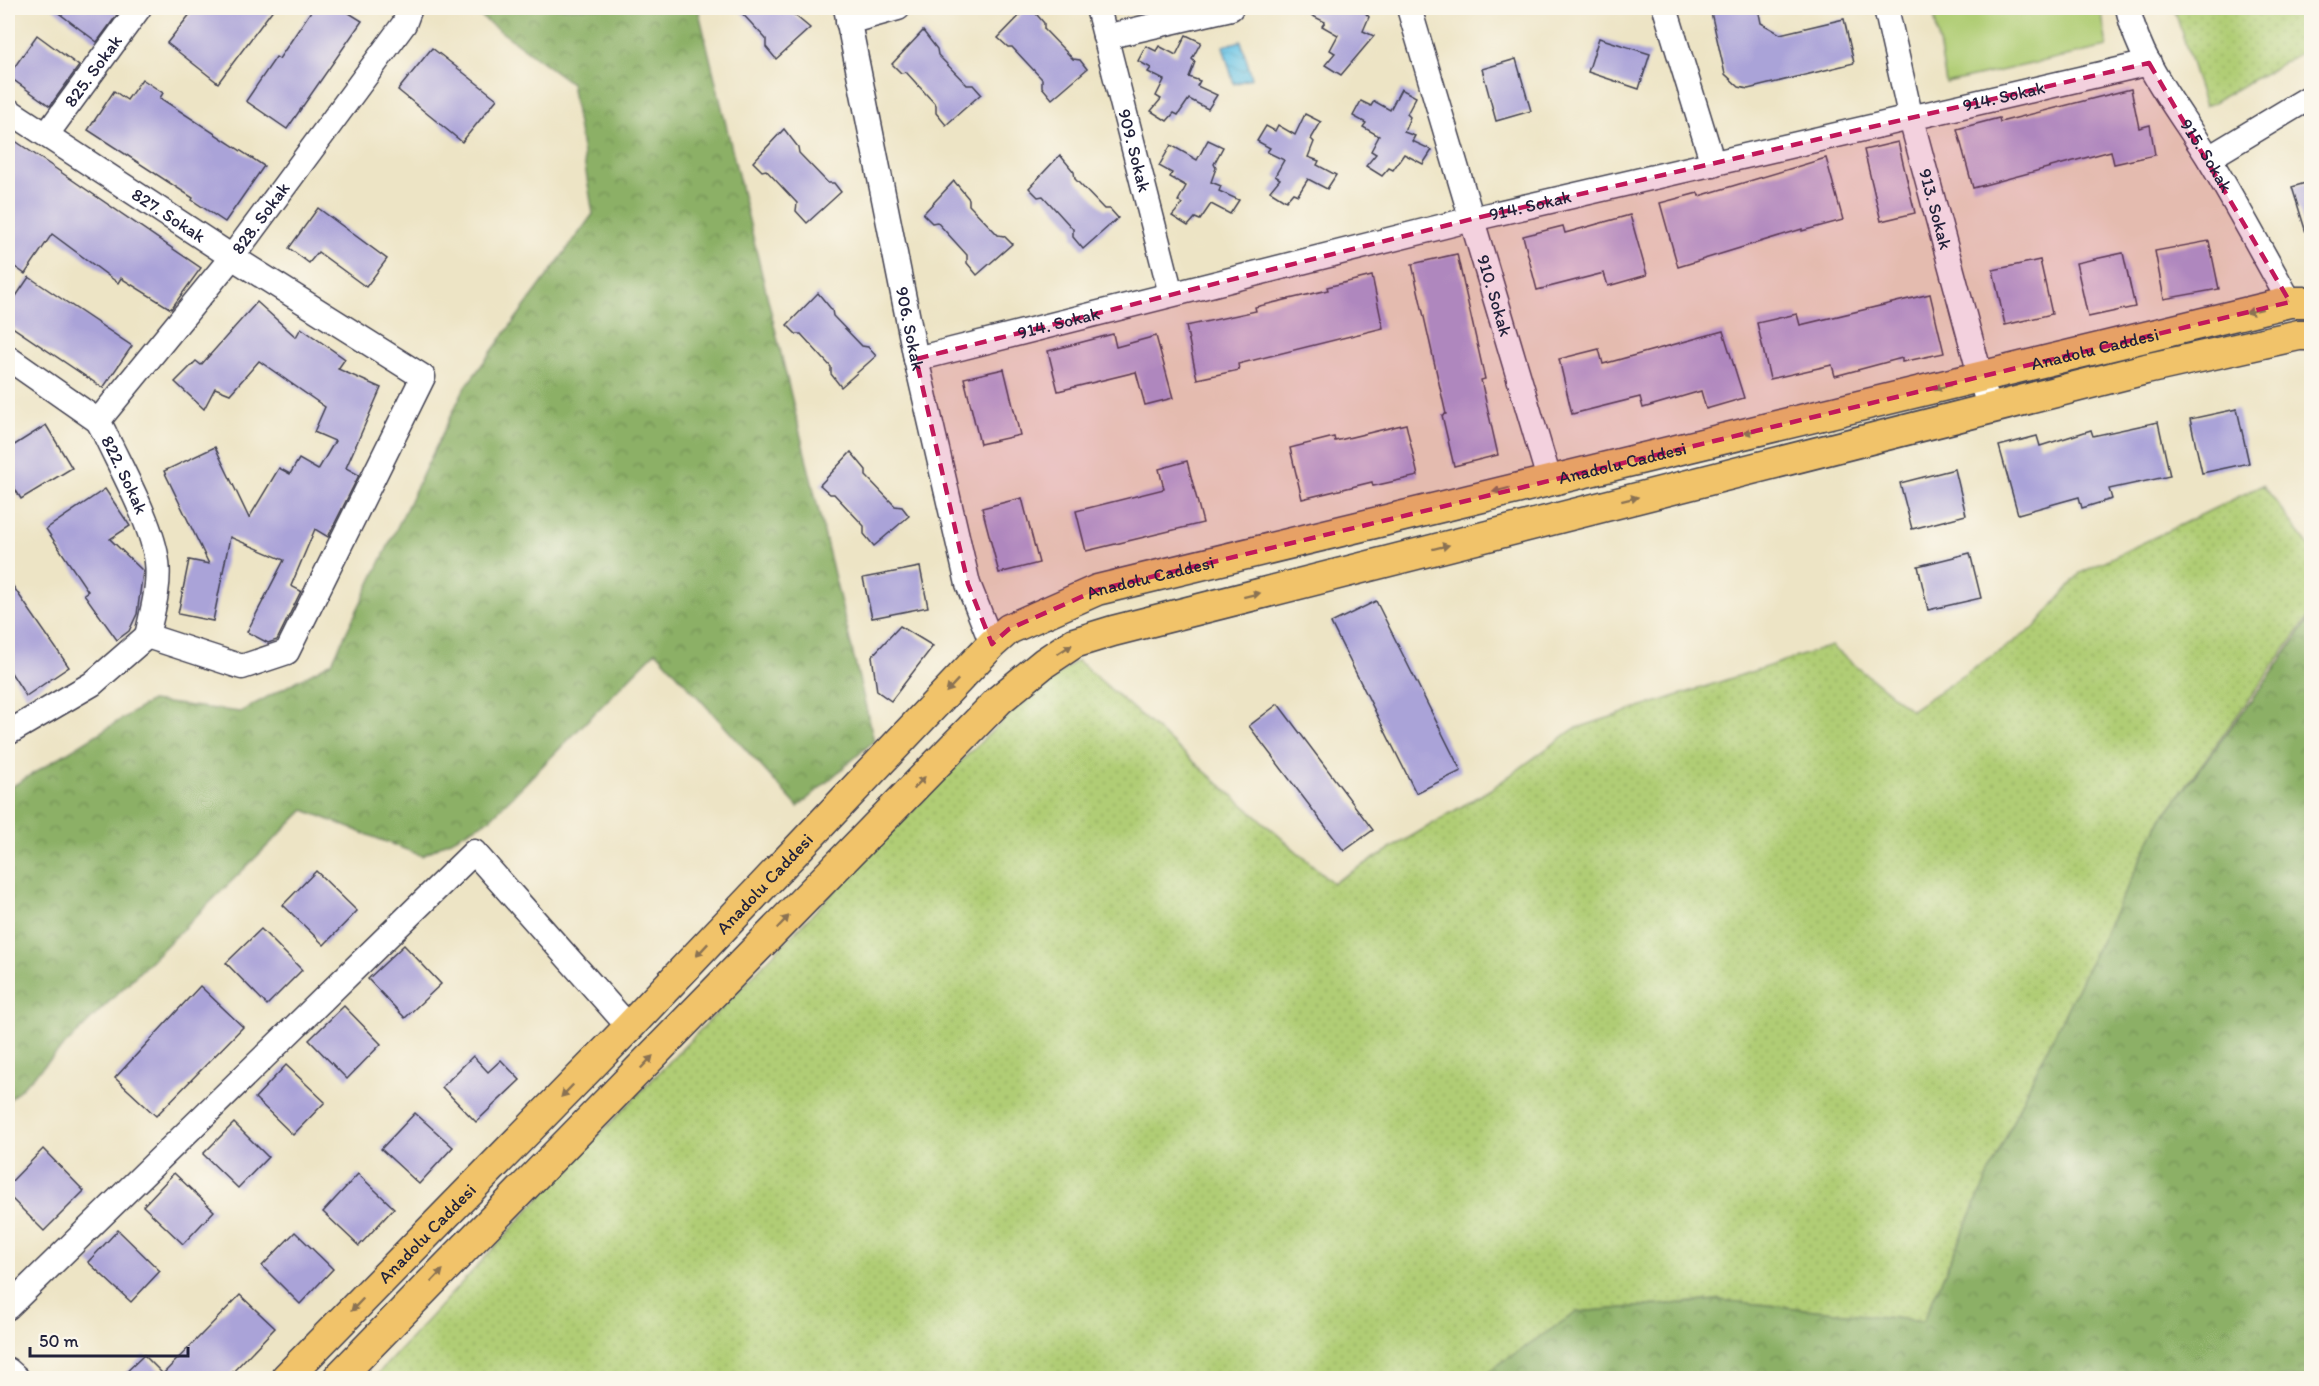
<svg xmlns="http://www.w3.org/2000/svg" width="2319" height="1386" font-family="Itim,sans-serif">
<defs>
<pattern id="grass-dots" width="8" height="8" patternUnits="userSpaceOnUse" patternTransform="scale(1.5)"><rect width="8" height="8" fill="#b0cd74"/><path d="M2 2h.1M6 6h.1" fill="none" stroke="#97b065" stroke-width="1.8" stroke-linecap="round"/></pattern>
<pattern id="forest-crowns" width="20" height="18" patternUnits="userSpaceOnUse" patternTransform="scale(1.5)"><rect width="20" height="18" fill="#8cb066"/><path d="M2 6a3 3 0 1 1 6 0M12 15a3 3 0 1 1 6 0" fill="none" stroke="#728f55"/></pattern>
<pattern id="water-waves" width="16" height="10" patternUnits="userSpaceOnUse" patternTransform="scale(1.5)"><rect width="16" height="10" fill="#69c4e6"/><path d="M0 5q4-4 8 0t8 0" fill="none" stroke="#5ba8c6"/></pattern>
</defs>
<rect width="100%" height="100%" fill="#fbf7ec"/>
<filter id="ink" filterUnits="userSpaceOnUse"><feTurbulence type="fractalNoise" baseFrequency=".0167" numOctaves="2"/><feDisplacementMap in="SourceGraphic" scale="12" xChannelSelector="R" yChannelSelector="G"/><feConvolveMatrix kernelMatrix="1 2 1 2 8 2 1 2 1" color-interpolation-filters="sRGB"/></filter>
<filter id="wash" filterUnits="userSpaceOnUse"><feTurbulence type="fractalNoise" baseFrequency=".008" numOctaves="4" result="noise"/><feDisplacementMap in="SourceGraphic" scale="24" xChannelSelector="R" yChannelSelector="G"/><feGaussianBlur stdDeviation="1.35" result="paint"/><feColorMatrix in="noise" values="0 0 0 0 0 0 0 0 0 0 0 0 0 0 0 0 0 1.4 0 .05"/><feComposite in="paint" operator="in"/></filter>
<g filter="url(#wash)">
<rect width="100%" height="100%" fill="#ede4c5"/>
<g fill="url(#grass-dots)" stroke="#697858" stroke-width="1.5">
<polygon points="2174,8 2311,8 2311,47 2205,107"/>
<polygon points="2263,485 2311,549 2311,614 2159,823 2026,1092 1923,1321 1718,1300 1578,1312 1489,1371 1485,1378 374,1378 584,1150 955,767 1013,711 1077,660 1333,883 1491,789 1574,729 1831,646 1911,710 2034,628 2080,573"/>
</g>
<g fill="url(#forest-crowns)" stroke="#576950" stroke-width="1.5">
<polygon points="469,8 698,8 874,741 798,807 656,651 490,819 422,856 304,810 8,1101 8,789 151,701 240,712 332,662 464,389 593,214 571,83"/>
<polygon points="2311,617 2311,1378 1485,1378 1489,1371 1577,1312 1718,1300 1923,1321 2026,1092 2159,823 2272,673"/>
</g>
<polygon fill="#b0cd74" stroke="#697858" stroke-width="1.5" points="1933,8 2101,8 2107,47 1946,83"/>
<polygon fill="url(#water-waves)" stroke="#467390" stroke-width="1.5" points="1241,41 1252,78 1234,84 1223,46"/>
<g id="blocks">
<g fill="#aaa3d8">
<polygon points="52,8 122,8 97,42"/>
<polygon points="195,8 274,8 218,83 167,43"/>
<polygon points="313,8 341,8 362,21 287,129 246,101 276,57 279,59"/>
<polygon points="737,8 786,8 810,28 776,59 766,47 766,39"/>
<polygon points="1027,8 1031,8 1044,23 1044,29 1073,59 1080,60 1087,69 1052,99 1042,87 1042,79 1012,47 1008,47 998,38"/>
<polygon points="1297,8 1361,8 1369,17 1363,31 1374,36 1341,75 1325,65 1335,53 1330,50 1338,35 1322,26 1325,22"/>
<polygon points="1710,8 1758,8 1761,23 1780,34 1844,19 1854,63 1748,89 1739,87 1725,74"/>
<polygon points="923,31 937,49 938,55 967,85 973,85 981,94 946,125 936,113 936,105 906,72 901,73 892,64"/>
<polygon points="37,35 79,66 50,106 8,76"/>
<polygon points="1186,35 1201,42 1192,59 1195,62 1189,77 1200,81 1197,86 1217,95 1208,109 1189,99 1178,115 1174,113 1167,121 1151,111 1161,99 1156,96 1164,80 1148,72 1151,68 1138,61 1146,46 1156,51 1159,46 1176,55"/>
<polygon points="1599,38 1650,54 1639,89 1588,72"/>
<polygon points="432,48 497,99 462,142 398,90"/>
<polygon points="1516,59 1531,111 1496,121 1482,69"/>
<polygon points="142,79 163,93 160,98 264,166 225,222 192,200 193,198 88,130 114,91 127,100"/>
<polygon points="1401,89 1416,97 1407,114 1410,117 1404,132 1415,136 1412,141 1432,150 1423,164 1404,154 1393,170 1389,168 1382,176 1366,166 1376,154 1371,151 1379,136 1363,127 1366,123 1353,116 1361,101 1371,106 1374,101 1390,110"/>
<polygon points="2131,89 2139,128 2150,125 2155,155 2114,164 2111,151 1973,188 1957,129 1999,118 2000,122"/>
<polygon points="1305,114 1321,122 1311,139 1314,142 1308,157 1319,161 1317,165 1336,175 1327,189 1308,179 1298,195 1293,193 1286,201 1270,191 1280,179 1275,176 1284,160 1267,152 1270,148 1257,141 1266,126 1275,131 1278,125 1295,135"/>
<polygon points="784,129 798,147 799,153 828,183 834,183 841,192 807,223 796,211 797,203 766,170 762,171 753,162"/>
<polygon points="8,136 201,268 171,309 121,278 118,283 52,234 25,274 8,262"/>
<polygon points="1208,140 1223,147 1214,164 1216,168 1211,182 1221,186 1219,191 1239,200 1230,214 1211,204 1200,220 1195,218 1188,226 1172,216 1182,204 1178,201 1186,186 1170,177 1172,173 1159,166 1171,145 1197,160"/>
<polygon points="1898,142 1915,213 1881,221 1864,150"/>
<polygon points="1060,155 1074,172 1075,179 1104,209 1110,209 1118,218 1083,249 1073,237 1073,229 1043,196 1038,197 1029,188"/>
<polygon points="1826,158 1843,220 1802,231 1802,229 1678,267 1660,203 1698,193 1699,196"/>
<polygon points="954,181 969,199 969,205 998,235 1004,236 1012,244 977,275 967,263 967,255 937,222 932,223 923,214"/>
<polygon points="2312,181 2312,238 2308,239 2292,187"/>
<polygon points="318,208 387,259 366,287 318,252 309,263 289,248"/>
<polygon points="1630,215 1647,275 1608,286 1604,273 1537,290 1523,236 1563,226 1565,233"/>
<polygon points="2209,241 2219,289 2164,299 2155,251"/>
<polygon points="2123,253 2135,307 2088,317 2076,263"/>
<polygon points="1457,254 1485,379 1481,380 1498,455 1454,466 1442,415 1446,414 1412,264"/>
<polygon points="2040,260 2052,314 2005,325 1993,270"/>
<polygon points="1372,276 1383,328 1238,364 1239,370 1197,379 1186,326 1256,311 1255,307 1328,290 1327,287"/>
<polygon points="29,277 132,346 103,388 8,324 8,308"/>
<polygon points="818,293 832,310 833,316 862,346 868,347 876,356 841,387 831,374 831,367 801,334 796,334 787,325"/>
<polygon points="1930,294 1944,353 1902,362 1902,358 1835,376 1832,365 1770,379 1757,323 1797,314 1800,325"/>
<polygon points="257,302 296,337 301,328 345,359 338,369 381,388 346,468 359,475 328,537 315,529 291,586 301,591 277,640 268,643 247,632 284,560 230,537 213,621 178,614 189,560 209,564 164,471 215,447 249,518 279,468 290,474 299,459 318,470 335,441 314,432 325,407 259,361 230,394 215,388 204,409 175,382 196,361 201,365"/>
<polygon points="1723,331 1744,398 1706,409 1701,391 1643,408 1640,397 1572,414 1559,359 1599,349 1603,364"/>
<polygon points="1113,334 1116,347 1156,336 1173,398 1145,405 1136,372 1058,391 1048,351"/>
<polygon points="1004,369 1020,435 980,444 964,378"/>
<polygon points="2237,409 2249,463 2202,473 2190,419"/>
<polygon points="2158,422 2170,476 2109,489 2112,499 2082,508 2079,497 2018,514 1999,446 2037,436 2040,446 2091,430 2093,436"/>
<polygon points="1406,424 1418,476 1373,486 1372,482 1302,499 1290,448 1334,437 1335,441"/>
<polygon points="46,425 72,468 21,499 8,477 8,449"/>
<polygon points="851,452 866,470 866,476 895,506 902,507 909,516 874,546 864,534 864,526 834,494 830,494 820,485"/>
<polygon points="1187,461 1203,523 1086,551 1076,511 1164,489 1159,469"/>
<polygon points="1955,469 1966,515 1912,529 1900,483"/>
<polygon points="105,489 130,526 110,539 143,571 137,614 129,631 117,640 84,594 88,591 46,529"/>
<polygon points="1022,498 1039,563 999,573 982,508"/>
<polygon points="1970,553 1981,598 1928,610 1918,566"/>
<polygon points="920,567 928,607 872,618 863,578"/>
<polygon points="8,579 69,667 26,696 8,668"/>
<polygon points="1376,601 1461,771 1416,793 1331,623"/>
<polygon points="900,626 933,646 891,701 877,691 872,656"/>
<polygon points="1278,704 1373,830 1344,851 1249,726"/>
<polygon points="316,871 357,911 324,945 283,905"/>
<polygon points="261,929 302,970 267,1005 226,963"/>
<polygon points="404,945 441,984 405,1018 368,979"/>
<polygon points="200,986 243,1027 156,1116 115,1078"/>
<polygon points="344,1006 381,1044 347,1079 309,1040"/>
<polygon points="473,1056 488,1072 501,1060 520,1080 476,1122 442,1087"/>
<polygon points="286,1065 325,1102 293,1135 255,1098"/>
<polygon points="415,1113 453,1147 419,1184 381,1149"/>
<polygon points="234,1123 268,1157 238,1188 203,1154"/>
<polygon points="43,1149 84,1191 44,1231 8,1195 8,1185"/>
<polygon points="174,1173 214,1211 183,1244 143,1206"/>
<polygon points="358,1174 394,1208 359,1246 323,1212"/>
<polygon points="118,1230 160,1271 131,1302 88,1262"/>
<polygon points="295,1232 333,1269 300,1304 262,1266"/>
<polygon points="240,1295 275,1328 227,1378 120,1378 144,1355 163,1374"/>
</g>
</g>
</g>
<g filter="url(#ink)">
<use href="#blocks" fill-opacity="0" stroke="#403f50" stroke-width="1.5"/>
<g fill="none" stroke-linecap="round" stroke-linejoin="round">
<defs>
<g id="minor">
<path id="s1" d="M846 8 916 359 968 584 992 644"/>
<path id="s2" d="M1098 8 1171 294"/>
<path id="s3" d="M1409 8 1549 479"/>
<polyline points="1665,8 1713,164"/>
<path id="s4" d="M1886 8 1911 119 1989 408"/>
<path id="s5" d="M2128 8C2139 63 2179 110 2208 157 2237 205 2263 254 2290 302"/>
<polyline points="848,22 898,8"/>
<polyline points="1105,37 1231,8"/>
<path id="s6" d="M8 110 232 257 423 377 287 652 242 667 147 636"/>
<path id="s7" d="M47 134 139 8"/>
<polyline points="2209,158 2312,96"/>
<path id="s8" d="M8 358 98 421 104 432C120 467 153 525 157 562 160 586 152 613 147 636"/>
<path id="s9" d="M916 359 1472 219 2149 63"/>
<path id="s10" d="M98 421 232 257 404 24 410 8"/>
<polyline points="8,733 92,684 147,636"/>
<polyline points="8,1307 474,852 629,1027"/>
<polyline points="8,1370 17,1378"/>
</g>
<g id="major">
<path id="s11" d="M286 1378 629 1027 992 644 1009 629 1097 590 2290 302H2312"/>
<polyline points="338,1378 999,700 1044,663 1074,643 1113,631 2146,369 2299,335 2312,335"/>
</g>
</defs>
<use href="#minor" stroke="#403f50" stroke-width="27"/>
<use href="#major" stroke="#403f50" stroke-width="33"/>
<use href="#minor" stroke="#fff" stroke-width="24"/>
<use href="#major" stroke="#f1c36a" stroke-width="30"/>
</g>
<defs><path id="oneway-solid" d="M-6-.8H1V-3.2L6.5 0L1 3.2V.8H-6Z" transform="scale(1.5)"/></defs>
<g fill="#8a7252">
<use href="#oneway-solid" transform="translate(2254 311) rotate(166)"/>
<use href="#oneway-solid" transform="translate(1942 387) rotate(167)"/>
<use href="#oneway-solid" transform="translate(1752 431) rotate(167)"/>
<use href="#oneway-solid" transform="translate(1501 490) rotate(166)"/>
<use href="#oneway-solid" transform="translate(1630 499) rotate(-14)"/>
<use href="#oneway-solid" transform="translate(1441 547) rotate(-14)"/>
<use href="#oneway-solid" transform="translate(1252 595) rotate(-14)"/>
<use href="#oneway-solid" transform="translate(1065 649) rotate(-33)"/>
<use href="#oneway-solid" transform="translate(952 686) rotate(133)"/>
<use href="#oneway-solid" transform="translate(919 783) rotate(-46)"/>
<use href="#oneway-solid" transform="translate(783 922) rotate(-46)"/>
<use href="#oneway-solid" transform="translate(702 950) rotate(133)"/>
<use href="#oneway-solid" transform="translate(647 1062) rotate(-46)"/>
<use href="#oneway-solid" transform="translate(567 1091) rotate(134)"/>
<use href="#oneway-solid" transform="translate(437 1276) rotate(-46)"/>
<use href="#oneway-solid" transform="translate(357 1305) rotate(134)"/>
</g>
</g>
<path fill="#c2185b" fill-opacity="0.2" stroke="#c2185b" stroke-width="4.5" stroke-dasharray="12 8" stroke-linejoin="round" d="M2149 63 2290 302 1097 590 1009 629 992 644 968 584 916 359 1472 219Z"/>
<g text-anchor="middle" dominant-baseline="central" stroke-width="6" stroke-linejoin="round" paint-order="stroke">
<g font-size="18" fill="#22223b" stroke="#fbf7ec">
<text stroke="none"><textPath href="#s7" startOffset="78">825. Sokak</textPath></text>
<text stroke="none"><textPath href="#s9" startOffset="1119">914. Sokak</textPath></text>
<text stroke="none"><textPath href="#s2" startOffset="147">909. Sokak</textPath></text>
<text stroke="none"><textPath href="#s5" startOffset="168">915. Sokak</textPath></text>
<text stroke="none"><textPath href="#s9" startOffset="633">914. Sokak</textPath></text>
<text stroke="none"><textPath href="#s4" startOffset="207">913. Sokak</textPath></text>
<text stroke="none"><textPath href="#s6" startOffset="192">827. Sokak</textPath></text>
<text stroke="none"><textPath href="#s10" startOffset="260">828. Sokak</textPath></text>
<text stroke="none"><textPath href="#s3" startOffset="300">910. Sokak</textPath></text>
<text stroke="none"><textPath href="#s9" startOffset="147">914. Sokak</textPath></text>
<text stroke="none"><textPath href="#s1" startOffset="327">906. Sokak</textPath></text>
<text stroke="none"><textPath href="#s11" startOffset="2164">Anadolu Caddesi</textPath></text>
<text stroke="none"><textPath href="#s11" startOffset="1678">Anadolu Caddesi</textPath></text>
<text stroke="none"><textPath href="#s8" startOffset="170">822. Sokak</textPath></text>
<text stroke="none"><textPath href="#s11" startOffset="1192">Anadolu Caddesi</textPath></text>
<text stroke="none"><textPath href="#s11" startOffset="688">Anadolu Caddesi</textPath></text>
<text stroke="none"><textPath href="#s11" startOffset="202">Anadolu Caddesi</textPath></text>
</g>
</g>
<rect width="2319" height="1386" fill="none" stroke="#fbf7ec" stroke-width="30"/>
<path d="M30 1347v9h158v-9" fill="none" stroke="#22223b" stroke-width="3"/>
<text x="39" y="1347" font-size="18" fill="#22223b" stroke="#fbf7ec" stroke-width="4.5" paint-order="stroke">50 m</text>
</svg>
